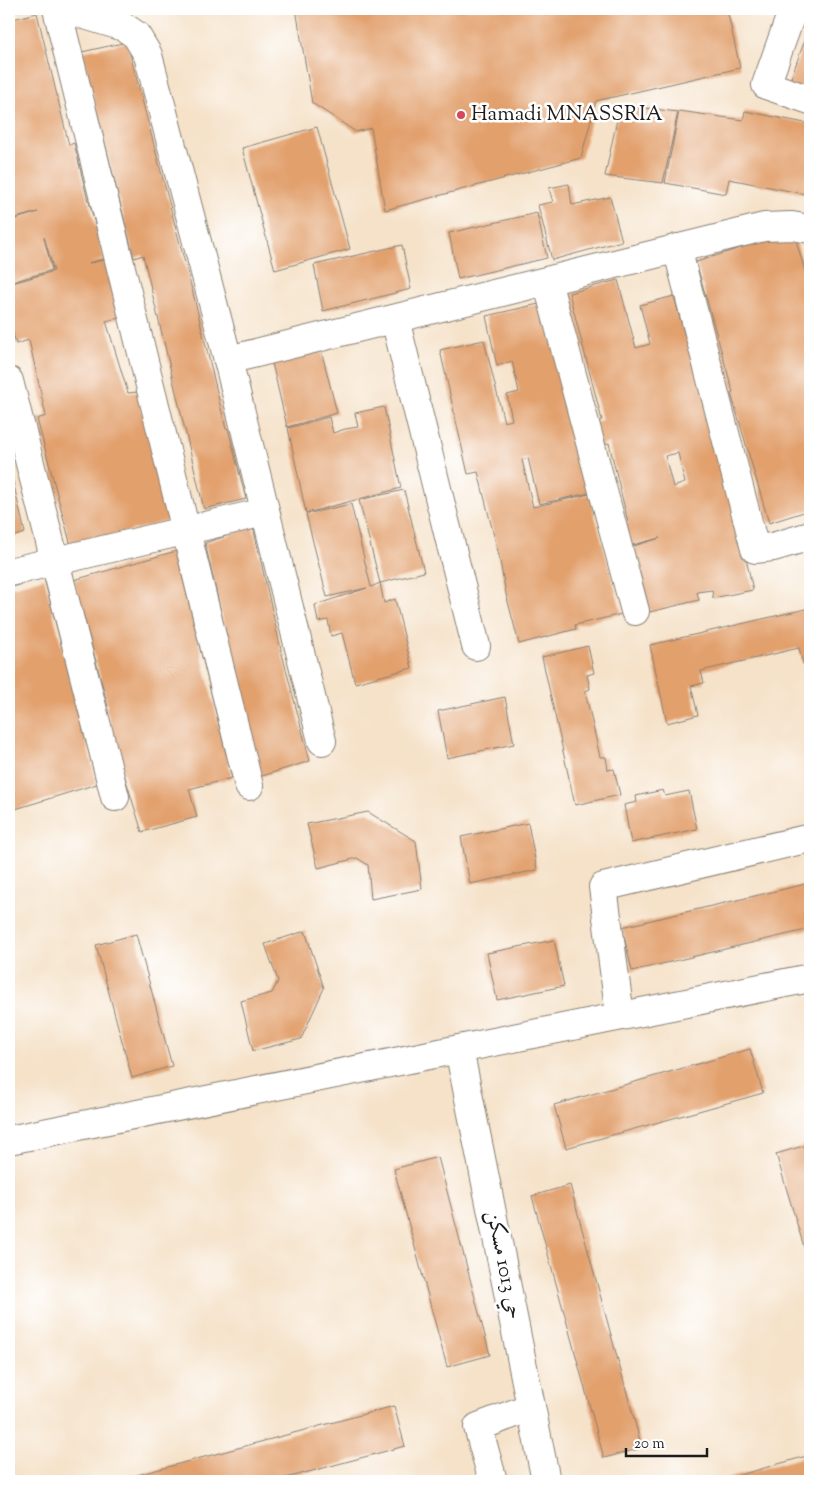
<svg xmlns="http://www.w3.org/2000/svg" width="819" height="1490" font-family="'Sorts Mill Goudy',Amiri,serif">
<rect width="100%" height="100%" fill="#fff"/>
<filter id="ink" filterUnits="userSpaceOnUse"><feTurbulence type="fractalNoise" baseFrequency=".02" numOctaves="2"/><feDisplacementMap in="SourceGraphic" scale="10" xChannelSelector="R" yChannelSelector="G"/><feConvolveMatrix kernelMatrix="1 2 1 2 8 2 1 2 1" color-interpolation-filters="sRGB"/></filter>
<filter id="wash" filterUnits="userSpaceOnUse"><feTurbulence type="fractalNoise" baseFrequency=".0096" numOctaves="4" result="noise"/><feDisplacementMap in="SourceGraphic" scale="20" xChannelSelector="R" yChannelSelector="G"/><feGaussianBlur stdDeviation="1.12" result="paint"/><feColorMatrix in="noise" values="0 0 0 0 0 0 0 0 0 0 0 0 0 0 0 0 0 1.4 0 .05"/><feComposite in="paint" operator="in"/></filter>
<g filter="url(#wash)">
<rect width="100%" height="100%" fill="#f5e2c9"/>
<g id="blocks">
<g fill="#e2a06d" fill-rule="evenodd">
<polygon points="296,9 727,9 740,68 596,101 581,158 385,210 371,128 356,132 312,103"/>
<polygon points="37,13 69,145 74,143 88,201 89,201 104,259 89,263 104,260 119,318 106,321 128,393 138,392 151,448 171,520 71,546 37,419 46,416 29,340 16,344 9,318 9,284 54,271 44,237 52,270 9,283 9,221 38,212 9,220 9,20"/>
<polygon points="810,26 810,93 788,86"/>
<polygon points="127,42 196,305 226,429 228,428 246,499 204,509 143,255 134,258 82,52"/>
<polygon points="620,105 678,112 663,183 605,176"/>
<polygon points="679,111 743,120 745,111 810,124 810,195 729,179 726,194 665,183"/>
<polygon points="317,127 350,249 275,270 242,148"/>
<polygon points="569,184 572,205 610,197 622,241 552,260 538,205 553,202 549,188"/>
<polygon points="537,213 547,258 458,279 449,233"/>
<polygon points="794,234 810,287 810,510 769,523 731,393 733,392 696,262 747,246"/>
<polygon points="402,245 411,289 323,311 314,265"/>
<path d="M618 280 636 348 650 344 640 305 674 296 684 334 689 332 737 518 753 590 713 598 712 590 697 592 699 600 650 612 639 570 630 572 624 549 660 538 625 547 619 525 628 522 609 443 599 446 593 423 602 420 569 293ZM678 453 685 483 673 487 665 456Z"/>
<polygon points="543,303 589,493 539,504 528,458 522,460 533,507 589,494 622,614 575,625 576,629 519,644 506,594 499,556 478,472 468,474 440,350 484,340 504,422 512,420 507,395 519,392 512,361 497,366 486,316"/>
<polygon points="321,350 337,413 287,427 272,363"/>
<polygon points="384,407 401,488 306,513 288,428 329,417 333,433 345,429 358,427 355,413"/>
<polygon points="9,464 25,533 9,538"/>
<polygon points="404,490 424,572 380,583 359,500"/>
<polygon points="351,504 371,587 380,583 384,603 395,599 412,668 355,683 342,633 331,636 328,620 318,622 315,605 367,588 327,597 306,514"/>
<polygon points="253,527 282,654 310,761 259,777 205,543"/>
<polygon points="176,551 232,778 189,789 197,817 142,832 121,764 106,707 108,706 74,580"/>
<polygon points="44,578 97,784 9,811 9,588"/>
<polygon points="810,608 810,662 803,664 799,648 701,671 704,683 691,686 698,715 667,723 650,645"/>
<polygon points="588,646 594,673 587,675 590,689 585,691 600,757 606,757 608,770 614,769 620,795 575,805 542,657"/>
<polygon points="505,697 514,744 447,758 438,711"/>
<polygon points="663,790 665,796 689,791 697,829 631,843 624,805 637,802 636,796"/>
<polygon points="368,812 416,841 422,889 371,899 368,865 357,858 318,868 307,824"/>
<polygon points="528,823 537,870 470,884 461,837"/>
<polygon points="810,883 810,929 632,971 622,927"/>
<polygon points="305,931 324,988 301,1039 253,1051 241,1001 272,993 278,981 265,944"/>
<polygon points="136,934 172,1066 132,1078 96,945"/>
<polygon points="554,940 564,986 497,1000 487,953"/>
<polygon points="750,1049 763,1093 566,1148 554,1105"/>
<polygon points="810,1144 810,1267 776,1154"/>
<polygon points="438,1157 490,1355 447,1367 394,1169"/>
<polygon points="570,1185 642,1448 604,1458 532,1196"/>
<polygon points="394,1406 405,1446 275,1481 131,1481 130,1477"/>
<polygon points="810,1455 810,1481 719,1481"/>
</g>
</g>
</g>
<g filter="url(#ink)">
<use href="#blocks" fill-opacity="0" stroke="#887f72" stroke-width="1"/>
<g fill="none" stroke-linecap="round" stroke-linejoin="round">
<defs>
<g id="minor">
<polyline points="57,9 249,786"/>
<polyline points="65,9 124,27 136,35 148,55 228,360 322,741"/>
<polyline points="793,9 766,85 810,100"/>
<polyline points="677,248 755,549 773,547 810,536"/>
<polyline points="547,281 635,611"/>
<polyline points="395,319 476,646"/>
<polyline points="228,360 764,227 792,226 810,229"/>
<polyline points="9,381 115,797"/>
<polyline points="9,572 265,512"/>
<polyline points="620,1016 603,887 810,838"/>
<polyline points="459,1049 546,1481"/>
<polyline points="9,1140 810,978"/>
<polyline points="493,1481 478,1427 531,1407"/>
</g>
</defs>
<use href="#minor" stroke="#887f72" stroke-width="30"/>
<use href="#minor" stroke="#fff" stroke-width="28"/>
</g>
</g>
<circle fill="#d1495b" stroke="#fff" stroke-width="2" cx="461" cy="115" r="5"/>
<g text-anchor="middle" dominant-baseline="central" stroke-width="5" stroke-linejoin="round" paint-order="stroke">
<g font-size="21" fill="#1c1c1c" stroke="#fff" text-anchor="start">
<text x="471" y="115">Hamadi MNASSRIA</text>
</g>
<g font-size="21" fill="#1c1c1c" stroke="#fff">
<text transform="translate(503 1265) rotate(79)">حي 1013 مسكن</text>
</g>
</g>
<rect width="819" height="1490" fill="none" stroke="#fff" stroke-width="30"/>
<path d="M626 1448v8h81v-8" fill="none" stroke="#1c1c1c" stroke-width="2.5"/>
<text x="634" y="1448" font-size="15" fill="#1c1c1c" stroke="#ffffff" stroke-width="4" paint-order="stroke">20 m</text>
</svg>
